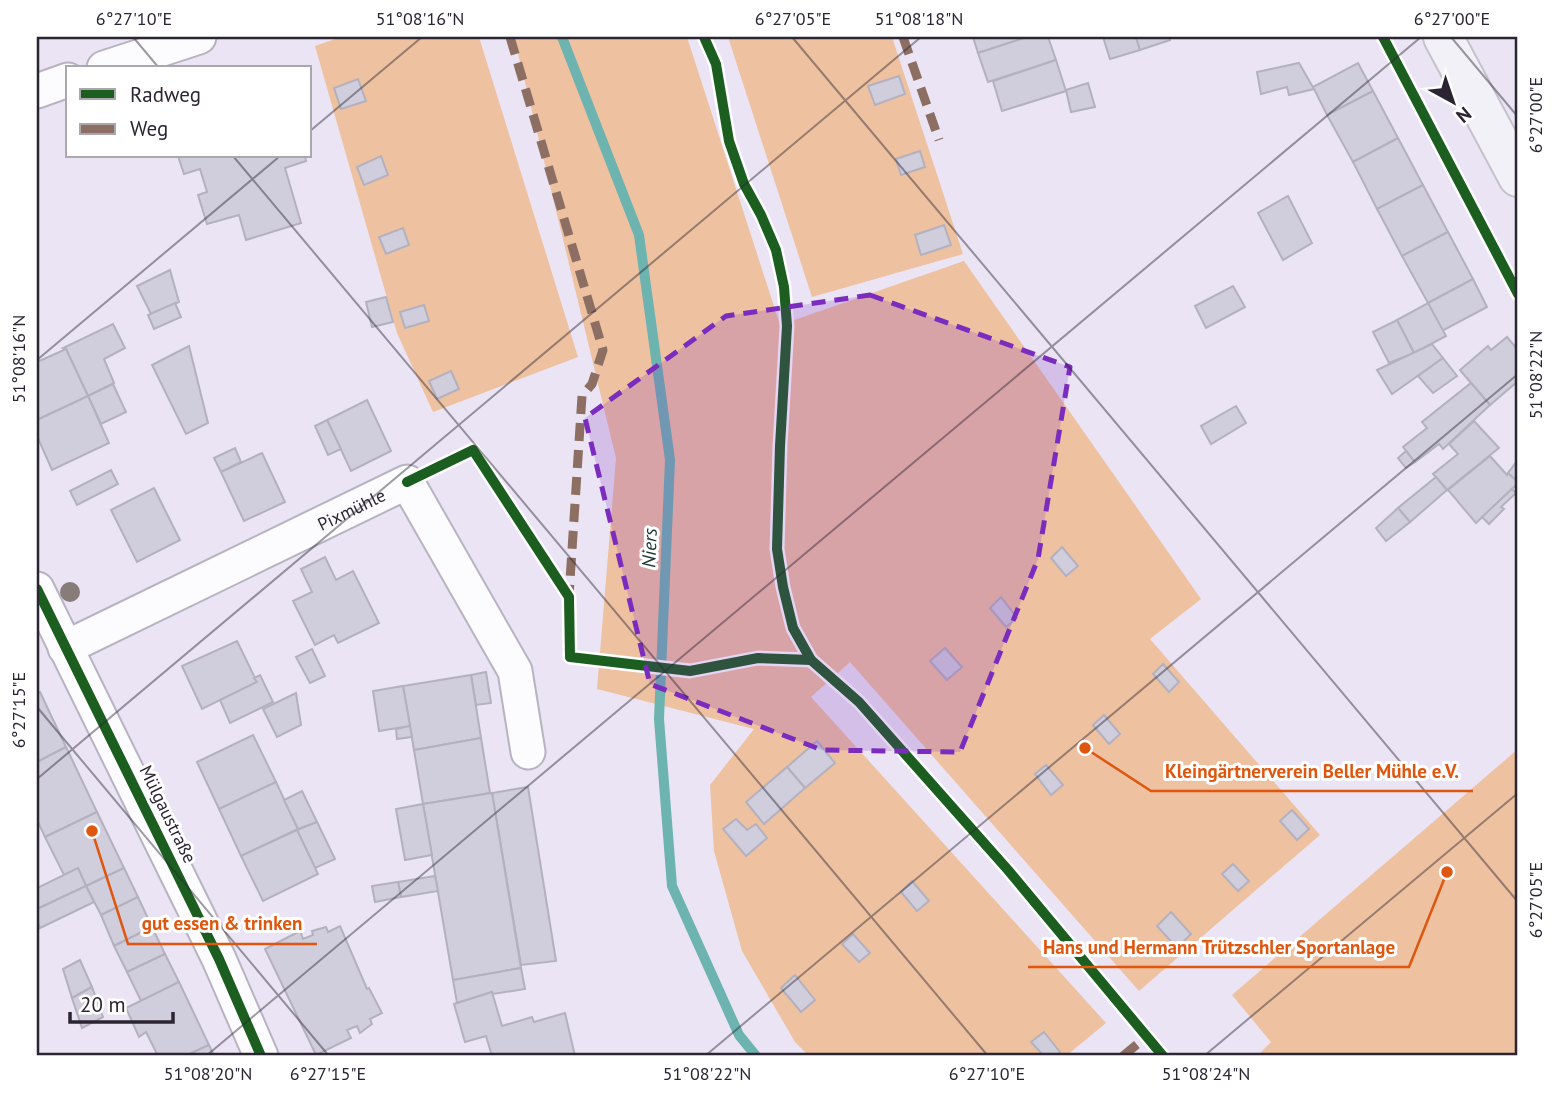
<svg xmlns="http://www.w3.org/2000/svg" width="1555" height="1093" font-family="'PT Sans',sans-serif">
<rect width="100%" height="100%" fill="#eae4f4"/>
<g fill="#eec1a0">
<polygon points="341,37 479,37 578,357 433,412 397,333 315,46"/>
<polygon points="514,37 687,37 780,325 964,261 1201,599 1150,639 1320,835 1139,991 850,662 811,697 1106,1023 1066,1056 809,1056 795,1042 742,951 714,851 710,785 754,729 597,689 616,458"/>
<polygon points="728,37 892,37 963,254 812,297"/>
<polygon points="1518,749 1518,1056 1257,1056 1271,1042 1232,995"/>
</g>
<g fill="none" stroke-linecap="round" stroke-linejoin="round">
<polyline stroke="#6db3af" stroke-width="10" points="562,37 639,235 670,460 659,719 672,886 739,1035 756,1056"/>
</g>
<g fill="#d0cddc" stroke="#b4b1bf" stroke-width="2">
<polygon points="973,37 1027,37 978,53"/>
<polygon points="1027,37 1048,37 1056,60 988,82 978,53"/>
<polygon points="1103,37 1136,37 1140,50 1110,59"/>
<polygon points="1136,37 1169,37 1170,40 1140,50"/>
<polygon points="1056,60 1066,91 1002,111 993,81"/>
<polygon points="1299,63 1314,89 1289,95 1287,87 1261,94 1257,72"/>
<polygon points="1358,63 1373,91 1327,115 1313,87"/>
<polygon points="899,76 905,94 875,105 868,86"/>
<polygon points="358,79 366,101 341,109 334,88"/>
<polygon points="1088,83 1095,107 1071,112 1066,90"/>
<polygon points="1373,91 1398,138 1353,162 1327,115"/>
<polygon points="1398,138 1423,185 1377,209 1353,162"/>
<polygon points="920,151 925,167 901,175 896,159"/>
<polygon points="178,156 305,156 306,161 285,168 301,223 246,240 239,215 207,224 198,195 207,192 200,169 184,174"/>
<polygon points="381,156 388,175 364,185 357,167"/>
<polygon points="1423,185 1448,232 1402,256 1377,209"/>
<polygon points="1288,196 1312,243 1283,260 1258,213"/>
<polygon points="944,225 951,245 921,255 915,235"/>
<polygon points="403,228 409,245 386,254 379,237"/>
<polygon points="1448,232 1473,279 1428,303 1402,256"/>
<polygon points="170,270 179,302 151,314 137,286"/>
<polygon points="1473,279 1487,307 1442,331 1428,303"/>
<polygon points="1233,286 1245,307 1206,328 1195,306"/>
<polygon points="386,297 393,322 372,327 366,302"/>
<polygon points="175,303 181,317 154,329 148,315"/>
<polygon points="1428,303 1446,336 1414,353 1397,320"/>
<polygon points="424,305 429,321 405,328 400,312"/>
<polygon points="1397,320 1414,353 1389,363 1373,332"/>
<polygon points="113,324 125,348 104,359 114,383 88,396 66,349 63,348"/>
<polygon points="1507,337 1518,350 1518,381 1490,405 1460,370 1488,346 1491,350"/>
<polygon points="1432,344 1443,358 1392,394 1377,370"/>
<polygon points="189,346 208,423 186,434 152,365"/>
<polygon points="66,349 88,396 37,420 37,362"/>
<polygon points="1443,358 1457,376 1433,393 1418,376"/>
<polygon points="451,371 459,389 437,399 429,381"/>
<polygon points="1471,383 1490,405 1443,449 1439,444 1415,462 1403,447 1427,428 1422,422"/>
<polygon points="113,384 126,412 101,424 88,396"/>
<polygon points="88,396 109,443 52,470 37,436 37,420"/>
<polygon points="367,400 391,451 351,471 327,420"/>
<polygon points="1236,406 1246,423 1211,444 1201,426"/>
<polygon points="327,420 341,449 328,455 315,426"/>
<polygon points="1474,421 1499,448 1447,490 1433,474 1458,454 1449,444"/>
<polygon points="235,448 241,462 221,472 214,458"/>
<polygon points="1406,451 1415,462 1406,468 1398,458"/>
<polygon points="262,453 285,502 244,521 221,472"/>
<polygon points="1490,456 1507,475 1508,473 1518,482 1518,489 1515,486 1476,523 1448,490"/>
<polygon points="1518,460 1518,482 1508,473"/>
<polygon points="111,470 118,484 77,505 70,491"/>
<polygon points="1436,477 1447,490 1410,522 1398,508"/>
<polygon points="154,488 180,540 137,562 111,510"/>
<polygon points="1512,489 1516,493 1501,507 1504,509 1489,524 1482,517"/>
<polygon points="1398,508 1410,522 1386,541 1376,528"/>
<polygon points="1062,547 1078,566 1066,576 1051,558"/>
<polygon points="325,557 336,580 353,571 379,623 338,643 334,635 315,645 293,601 312,592 301,569"/>
<polygon points="1001,597 1017,618 1006,627 990,608"/>
<polygon points="237,641 257,682 202,709 182,666"/>
<polygon points="945,648 962,667 947,680 930,661"/>
<polygon points="312,649 325,676 310,683 296,657"/>
<polygon points="1163,664 1179,682 1169,692 1153,674"/>
<polygon points="486,672 491,703 476,705 471,675"/>
<polygon points="260,675 273,702 230,723 220,700 257,682 254,678"/>
<polygon points="471,675 481,738 414,750 403,686"/>
<polygon points="403,686 410,726 379,731 373,691"/>
<polygon points="40,692 66,747 37,762 37,694"/>
<polygon points="296,693 301,725 277,737 263,709"/>
<polygon points="1104,715 1120,734 1109,744 1093,725"/>
<polygon points="410,726 412,737 397,739 396,729"/>
<polygon points="253,735 276,782 219,809 197,762"/>
<polygon points="481,738 490,793 423,804 414,750"/>
<polygon points="817,741 835,763 805,788 787,767"/>
<polygon points="66,747 97,812 45,837 37,820 37,762"/>
<polygon points="1046,765 1063,785 1051,795 1035,774"/>
<polygon points="787,767 805,788 764,824 746,802"/>
<polygon points="276,782 298,829 241,856 219,809"/>
<polygon points="528,787 556,961 521,965 492,793"/>
<polygon points="302,791 317,822 298,829 284,800"/>
<polygon points="492,793 521,968 453,980 423,804"/>
<polygon points="423,804 432,855 405,860 396,809"/>
<polygon points="1292,810 1309,829 1297,840 1280,821"/>
<polygon points="97,812 124,868 86,886 78,868 64,875 45,837"/>
<polygon points="736,819 747,830 756,824 767,838 746,856 723,829"/>
<polygon points="317,822 335,859 315,868 297,830"/>
<polygon points="297,830 318,874 263,901 241,856"/>
<polygon points="1233,864 1249,881 1238,891 1222,874"/>
<polygon points="78,868 86,886 37,909 37,888"/>
<polygon points="124,868 138,897 101,915 86,886"/>
<polygon points="435,876 438,891 401,897 398,882"/>
<polygon points="912,881 929,901 917,911 901,892"/>
<polygon points="398,882 401,897 375,902 372,886"/>
<polygon points="86,886 94,902 40,928 37,920 37,909"/>
<polygon points="138,897 152,927 114,946 101,915"/>
<polygon points="1171,912 1191,934 1177,948 1157,926"/>
<polygon points="340,926 367,989 369,988 382,1013 370,1019 372,1024 360,1033 357,1026 347,1030 351,1038 316,1055 265,949 300,931 303,939 313,935 312,931 326,927 328,932"/>
<polygon points="152,927 165,954 127,972 114,946"/>
<polygon points="853,934 870,953 859,962 842,944"/>
<polygon points="165,954 179,982 141,1001 127,972"/>
<polygon points="80,960 92,987 72,998 63,969"/>
<polygon points="521,968 525,989 493,994 492,992 457,1003 453,980"/>
<polygon points="795,975 815,1000 801,1012 781,988"/>
<polygon points="179,982 209,1045 185,1056 158,1056 146,1032 139,1037 126,1008"/>
<polygon points="92,987 103,1017 82,1028 72,998"/>
<polygon points="492,992 502,1026 532,1017 534,1022 565,1013 575,1056 492,1056 486,1036 465,1042 454,1004"/>
<polygon points="1044,1032 1060,1052 1055,1056 1044,1056 1031,1042"/>
<polygon points="209,1045 214,1056 185,1056"/>
</g>
<g fill="none" stroke-linecap="round" stroke-linejoin="round">
<defs>
<g id="minor">
<polyline points="104,68 199,37"/>
<polyline points="37,91 68,80"/>
<polyline points="37,589 219,959 261,1056"/>
<path id="s1" d="M65 648 407 482 515 671 528 752"/>
</g>
<polyline id="major" points="1443,37 1518,177"/>
</defs>
<use href="#minor" stroke="#b8b3c1" stroke-width="37"/>
<use href="#major" stroke="#c5c2ca" stroke-width="42"/>
<use href="#minor" stroke="#fcfbfd" stroke-width="33"/>
<use href="#major" stroke="#f3f1f8" stroke-width="38"/>
<g stroke="#8d6e63" stroke-width="9" stroke-dasharray="18 9" stroke-linecap="butt">
<polyline points="510,37 603,350 592,384 582,396 569,596"/>
<polyline points="903,37 939,140"/>
<polyline points="1123,1056 1146,1037"/>
</g>
<defs>
<g id="cycleway">
<polyline points="704,37 716,64 729,141 744,184 761,215 776,250 784,287 787,326 780,446 777,549 783,587 793,628 811,660 859,702 1008,870 1163,1056"/>
<polyline points="1383,37 1518,294"/>
<polyline points="407,482 473,450 569,597 570,657 690,671 758,658 811,660"/>
<polyline points="37,589 219,959 261,1056"/>
</g>
</defs>
<use href="#cycleway" stroke="#fff" stroke-width="15"/>
<use href="#cycleway" stroke="#1b5e20" stroke-width="10"/>
</g>
<circle fill="#887c7a" cx="70" cy="592" r="10"/>
<path fill="#7b2cbf" fill-opacity="0.2" stroke="#7b2cbf" stroke-width="5" stroke-dasharray="14 9" stroke-linejoin="round" d="M870 295 1070 367 1038 559 960 752 822 750 650 684 585 418 726 316Z"/>
<path fill="none" stroke="#2b2533" stroke-width="2" stroke-opacity="0.45" d="M133 37 159 68M792 37 1518 902M1451 37 1518 117M310 131 422 37M233 156 988 1056M37 360 280 156M37 707 329 1056M37 779 921 37M206 1056 1421 37M705 1056 1518 374M1204 1056 1518 793"/>
<g text-anchor="middle" dominant-baseline="central" stroke-width="6" stroke-linejoin="round" paint-order="stroke">
<g font-size="18" fill="#2b2533" stroke="#fff">
<text stroke="none"><textPath href="#s1" startOffset="318">Pixmühle</textPath></text>
<text transform="translate(168 814) rotate(64)">Mülgaustraße</text>
</g>
<g font-size="19" font-style="italic" fill="#173631" stroke="#fff">
<text transform="translate(649 548) rotate(-88)">Niers</text>
</g>
</g>
<path fill="none" stroke="#df560e" stroke-width="2.5" d="M1085 748L1151 791H1473M92 831L128 944H317M1447 872L1409 967H1028"/>
<g fill="#df560e" stroke="#fff" stroke-width="2.5">
<circle cx="1085" cy="748" r="7"/>
<circle cx="92" cy="831" r="7"/>
<circle cx="1447" cy="872" r="7"/>
</g>
<g font-size="19" text-anchor="middle" font-weight="bold" fill="#df560e" stroke="#fff" stroke-width="6" stroke-linejoin="round" paint-order="stroke">
<text x="1312" y="778">Kleingärtnerverein Beller Mühle e.V.</text>
<text x="222" y="930">gut essen &amp; trinken</text>
<text x="1219" y="954">Hans und Hermann Trützschler Sportanlage</text>
</g>
<rect width="1555" height="1093" fill="none" stroke="#ffffff" stroke-width="77"/>
<rect x="66" y="66" width="245" height="91" fill="#ffffff" stroke="#aaa8ad" stroke-width="2"/>
<rect x="80" y="89" width="35" height="10" fill="#1b5e20" stroke="#aaa8ad" stroke-width="2"/>
<text x="130" y="102" font-size="21" fill="#2b2533">Radweg</text>
<rect x="80" y="124" width="35" height="10" fill="#8d6e63" stroke="#aaa8ad" stroke-width="2"/>
<text x="130" y="136" font-size="21" fill="#2b2533">Weg</text>
<g transform="translate(1453 102) rotate(140)" stroke="#ffffff" stroke-width="5" paint-order="stroke">
<path d="M0-5L12 26L0 18L-12 26Z" fill="#2b2533"/>
<text y="-10" font-size="19" font-weight="bold" text-anchor="middle" fill="#2b2533">N</text>
</g>
<path d="M70 1012v10h103v-10" fill="none" stroke="#2b2533" stroke-width="3.5"/>
<text x="80" y="1012" font-size="21" fill="#2b2533" stroke="#ffffff" stroke-width="5" paint-order="stroke">20 m</text>
<rect x="38" y="38" width="1478" height="1016" fill="none" stroke="#2b2533" stroke-width="2.5"/>
<g font-size="18" text-anchor="middle" fill="#2b2533">
<text x="134" y="25">6°27'10"E</text>
<text x="420" y="25">51°08'16"N</text>
<text x="793" y="25">6°27'05"E</text>
<text x="919" y="25">51°08'18"N</text>
<text x="1452" y="25">6°27'00"E</text>
<text transform="translate(1536 115) rotate(-90)" y="6">6°27'00"E</text>
<text transform="translate(19 359) rotate(-90)" y="6">51°08'16"N</text>
<text transform="translate(1536 375) rotate(-90)" y="6">51°08'22"N</text>
<text transform="translate(19 710) rotate(-90)" y="6">6°27'15"E</text>
<text transform="translate(1536 900) rotate(-90)" y="6">6°27'05"E</text>
<text x="208" y="1080">51°08'20"N</text>
<text x="328" y="1080">6°27'15"E</text>
<text x="707" y="1080">51°08'22"N</text>
<text x="987" y="1080">6°27'10"E</text>
<text x="1206" y="1080">51°08'24"N</text>
</g>
</svg>
